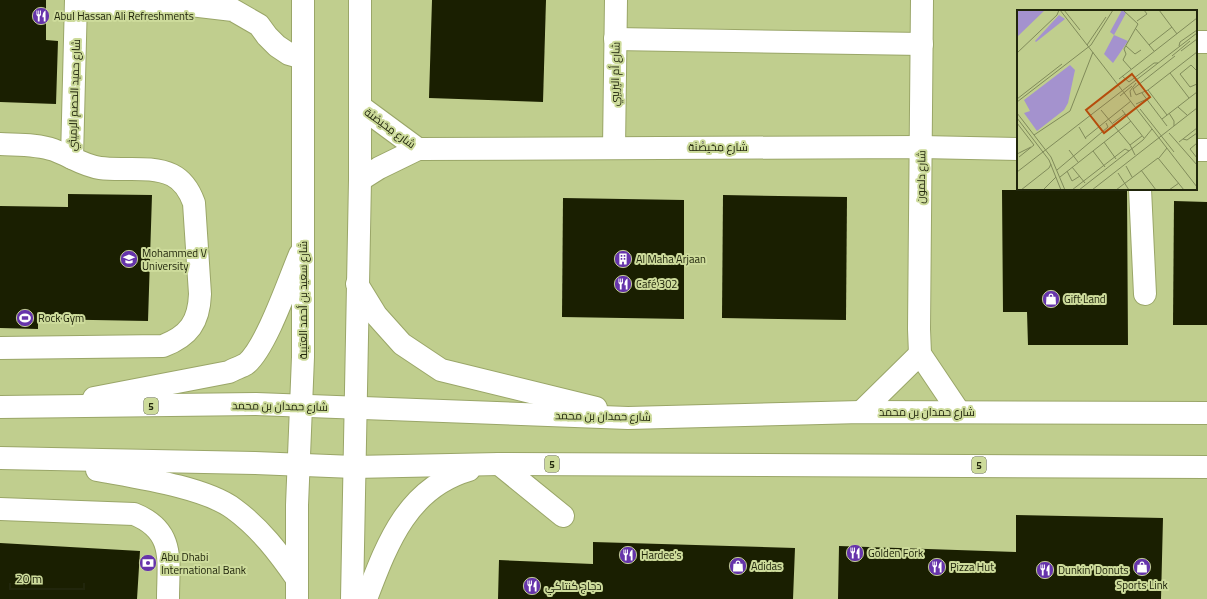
<svg xmlns="http://www.w3.org/2000/svg" width="1207" height="599" font-family="'Titillium Web',Cairo,sans-serif">
<rect width="100%" height="100%" fill="#c0ce8e"/>
<g fill="#1a1f01">
<polygon points="0,0 46,0 46,40 58,41 56,104 0,102"/>
<polygon points="432,0 546,0 543,102 429,98"/>
<polygon points="1002,190 1127,190 1128,345 1028,345 1027,312 1003,312"/>
<polygon points="68,194 152,195 148,321 38,319 38,329 0,328 0,206 68,207"/>
<polygon points="723,195 847,197 846,320 722,318"/>
<polygon points="563,198 684,200 684,319 562,317"/>
<polygon points="1174,201 1207,202 1207,325 1173,325"/>
<polygon points="1016,515 1163,518 1161,599 838,599 839,546 1016,552"/>
<polygon points="593,542 795,548 793,599 498,599 499,560 593,564"/>
<polygon points="0,543 140,551 137,599 0,599"/>
</g>
<g fill="none" stroke-linecap="round" stroke-linejoin="round">
<defs>
<g id="minor">
<polyline points="922,0 919,329 920,354 959,412"/>
<polyline points="76,5 182,4 233,10 259,25 267,36 277,46 289,54 303,58"/>
<polyline points="615,39 922,44"/>
<polyline points="1196,42 1207,42"/>
<polyline points="361,107 418,149"/>
<path d="M0 144C18 145 37 144 54 150 70 156 84 166 100 168 123 171 151 165 172 175 184 181 190 192 194 203L200 294C199 322 189 336 163 346L0 348"/>
<polyline points="614,148 616,0"/>
<polyline points="1196,150 1207,150"/>
<polyline points="72,158 76,0"/>
<polyline points="360,180 379,168 418,149 921,147 1018,149"/>
<polyline points="1140,189 1145,294"/>
<polyline points="861,412 920,354"/>
<path d="M0 509 134 514C176 531 168 561 168 599"/>
</g>
<g id="major">
<polyline points="357,284 376,315 402,344 441,370 596,408"/>
<path d="M94 398 229 372C234 369 241 367 246 364 266 348 289 280 300 254"/>
<polyline points="0,407 256,404 628,418 861,412 1207,413"/>
<polyline points="0,458 255,463 354,467 499,464 1207,467"/>
<polyline points="499,464 563,516"/>
<path d="M97 470C134 477 205 487 234 509 260 528 279 553 297 579"/>
<polyline points="297,599 297,505 303,357 303,0"/>
<polyline points="352,599 360,180 360,0"/>
<path d="M366 599C387 544 407 488 469 470"/>
</g>
</defs>
<use href="#minor" stroke="#9aa668" stroke-width="24"/>
<use href="#major" stroke="#9aa668" stroke-width="24"/>
<use href="#minor" stroke="#fff" stroke-width="22"/>
<use href="#major" stroke="#fff" stroke-width="22"/>
</g>
<defs>
<symbol id="restaurant-disc" viewBox="-11 -11 22 22"><circle r="9.5" fill="#6634ab" stroke="#cddb9b"/><path d="M-5-6h1v4h1v-4h1v4h1v-4h1v5L-1.5 .5V6h-2V.5L-5-1ZM5-6V6H3V1.5H1.5Q1.5-4 5-6Z" fill="#fff"/></symbol>
<symbol id="university-disc" viewBox="-11 -11 22 22"><circle r="9.5" fill="#6634ab" stroke="#cddb9b"/><path d="M0-5L7-2L0 1L-7-2ZM-4 1L0 2.5L4 1V4Q0 6-4 4Z" fill="#fff"/></symbol>
<symbol id="building-disc" viewBox="-11 -11 22 22"><circle r="9.5" fill="#6634ab" stroke="#cddb9b"/><path d="M-4-6H4V6H1V3H-1V6H-4ZM-2.5-4.3h1.7v1.8h-1.7ZM.8-4.3h1.7v1.8H.8ZM-2.5-1h1.7V.8h-1.7ZM.8-1h1.7V.8H.8Z" fill="#fff"/></symbol>
<symbol id="shop-disc" viewBox="-11 -11 22 22"><circle r="9.5" fill="#6634ab" stroke="#cddb9b"/><path d="M-5-2.5h2.3a2.7 3.5 0 0 1 5.4 0H5L5.5 6h-11ZM-1.5-2.5h3a1.5 2.3 0 0 0-3 0Z" fill="#fff"/></symbol>
<symbol id="stadium-disc" viewBox="-11 -11 22 22"><circle r="9.5" fill="#6634ab" stroke="#cddb9b"/><path d="M0-5a6.5 5 0 1 0 0 10a6.5 5 0 1 0 0-10ZM-3.5-1.8h7v3.6h-7Z" fill="#fff"/></symbol>
<symbol id="bank-disc" viewBox="-11 -11 22 22"><circle r="9.5" fill="#6634ab" stroke="#cddb9b"/><path d="M-6-4H6V4H-6ZM0-2.3a2.3 2.3 0 1 0 0 4.6a2.3 2.3 0 1 0 0-4.6Z" fill="#fff"/></symbol>
</defs>
<g fill-rule="evenodd">
<use href="#restaurant-disc" x="31" y="6" width="20" height="20"/>
<use href="#university-disc" x="119" y="249" width="20" height="20"/>
<use href="#building-disc" x="613" y="249" width="20" height="20"/>
<use href="#restaurant-disc" x="613" y="274" width="20" height="20"/>
<use href="#shop-disc" x="1041" y="289" width="20" height="20"/>
<use href="#stadium-disc" x="15" y="308" width="20" height="20"/>
<use href="#restaurant-disc" x="845" y="543" width="20" height="20"/>
<use href="#restaurant-disc" x="618" y="545" width="20" height="20"/>
<use href="#bank-disc" x="138" y="553" width="20" height="20"/>
<use href="#shop-disc" x="728" y="556" width="20" height="20"/>
<use href="#restaurant-disc" x="927" y="557" width="20" height="20"/>
<use href="#shop-disc" x="1132" y="557" width="20" height="20"/>
<use href="#restaurant-disc" x="1035" y="560" width="20" height="20"/>
<use href="#restaurant-disc" x="522" y="576" width="20" height="20"/>
</g>
<g text-anchor="middle" dominant-baseline="central" stroke-width="4" stroke-linejoin="round" paint-order="stroke">
<g fill="#cddb9b" stroke="#555c37" stroke-width="1">
<rect x="144" y="398" width="14" height="16" rx="3"/>
<rect x="545" y="456" width="14" height="16" rx="3"/>
<rect x="972" y="457" width="14" height="16" rx="3"/>
</g>
<g font-size="10" font-weight="bold" fill="#21260c">
<text x="151" y="406">5</text>
<text x="552" y="464">5</text>
<text x="979" y="465">5</text>
</g>
<g font-size="11" fill="#21260c" stroke="#cddb9b" text-anchor="start">
<text x="54" y="16">Abul Hassan Ali Refreshments</text>
<text x="142" y="253">Mohammed V<tspan x="142" dy="13">University</tspan></text>
<text x="636" y="259">Al Maha Arjaan</text>
<text x="636" y="284">Café 302</text>
<text x="1064" y="299">Gift Land</text>
<text x="38" y="318">Rock Gym</text>
<text x="868" y="553">Golden Fork</text>
<text x="641" y="555">Hardee's</text>
<text x="161" y="557">Abu Dhabi<tspan x="161" dy="13">International Bank</tspan></text>
<text x="751" y="566">Adidas</text>
<text x="950" y="567">Pizza Hut</text>
<text x="1058" y="570">Dunkin' Donuts</text>
<text x="1142" y="585" text-anchor="middle">Sports Link</text>
<text x="545" y="586">دجاج كنتاكي</text>
</g>
<g font-size="11" fill="#21260c" stroke="#cddb9b">
<text transform="translate(615 74) rotate(-89)">شارع أم اليِرَيبِي</text>
<text transform="translate(74 95) rotate(-88)">شارع حميد الحصم الرميثي</text>
<text transform="translate(390 128) rotate(36)">شارع مِحَيصْنَة</text>
<text x="718" y="147">شارع مِحَيصْنَة</text>
<text transform="translate(921 177) rotate(-89)">شارع دلمون</text>
<text transform="translate(303 300) rotate(-90)">شارع سعيد بن أحمد العتيبة</text>
<text transform="translate(280 406) rotate(1)">شارع حمدان بن محمد</text>
<text x="927" y="412">شارع حمدان بن محمد</text>
<text transform="translate(603 416) rotate(1)">شارع حمدان بن محمد</text>
</g>
</g>
<g transform="translate(1017 10)">
<rect width="180" height="180" fill="#c0ce8e"/>
<path d="M0 0H28L0 27ZM105 0 109 3 97 25 111 31 96 53 87 44 97 25 93 22ZM42 5 48 9 19 32 18 31ZM53 55 58 60 51 93 47 100 20 121 7 103 13 101 7 90Z" fill="#a492ce"/>
<path fill="none" stroke="#808b5a" stroke-width="1" d="M43 0 180 177M47 0 63 20M106 0 121 14 107 39 109 44 106 50 114 59M142 0 160 24M120 11 130 4 127 0M119 19 137 41M70 35 89 7M132 35 155 17M109 36 118 44 124 40M162 36 163 32 180 20M164 41 180 29M0 43 40 5 42 0M155 46 173 31M158 46 116 79 119 85 131 80 180 42M180 61 174 55 163 64 173 77 180 74M153 63 172 88M105 66 112 72 137 53H141M102 69 180 8M131 80 150 105M125 83 150 116M103 86 115 76M114 87 113 81 119 73M0 89 45 54M0 92 74 35 96 0M119 94 130 89M161 97 170 105M123 99 157 142M84 100 113 135 118 145M105 100 127 128M0 103 34 147 48 180M152 103 157 111V116M0 108 32 150 44 180M145 109 180 82M0 113 17 135 2 147M96 113 108 104M62 117 69 129M152 123 180 155M17 125 53 101 76 42M68 128 114 91M166 129 170 130 180 123M87 132 99 149M162 132 180 118M180 133 173 139 180 148M113 135 125 126M52 140 61 152M76 141 88 157M0 144 14 137M142 148 150 138M109 156 115 167M55 157 68 173M40 160 91 117 89 113M124 160 139 180M50 161 55 171 63 166M0 162 180 23M101 163 112 180M43 167 114 111M4 180 32 158 34 154M26 180 39 167M55 180 108 139 112 141M62 180 126 130 135 119M75 180 180 98M99 180 141 148 167 180M152 180 162 173"/>
<path fill="#b64c0c" fill-opacity="0.15" stroke="#b64c0c" stroke-width="2" d="M115 64 133 87 87 123 69 100Z"/>
<rect width="180" height="180" fill="none" stroke="#21260c" stroke-width="2"/>
</g>
<path d="M10 583v6h74v-6" fill="none" stroke="#21260c" stroke-width="2"/>
<text x="16" y="583" font-size="12" fill="#21260c" stroke="#cddb9b" stroke-width="3" paint-order="stroke">20 m</text>
</svg>
